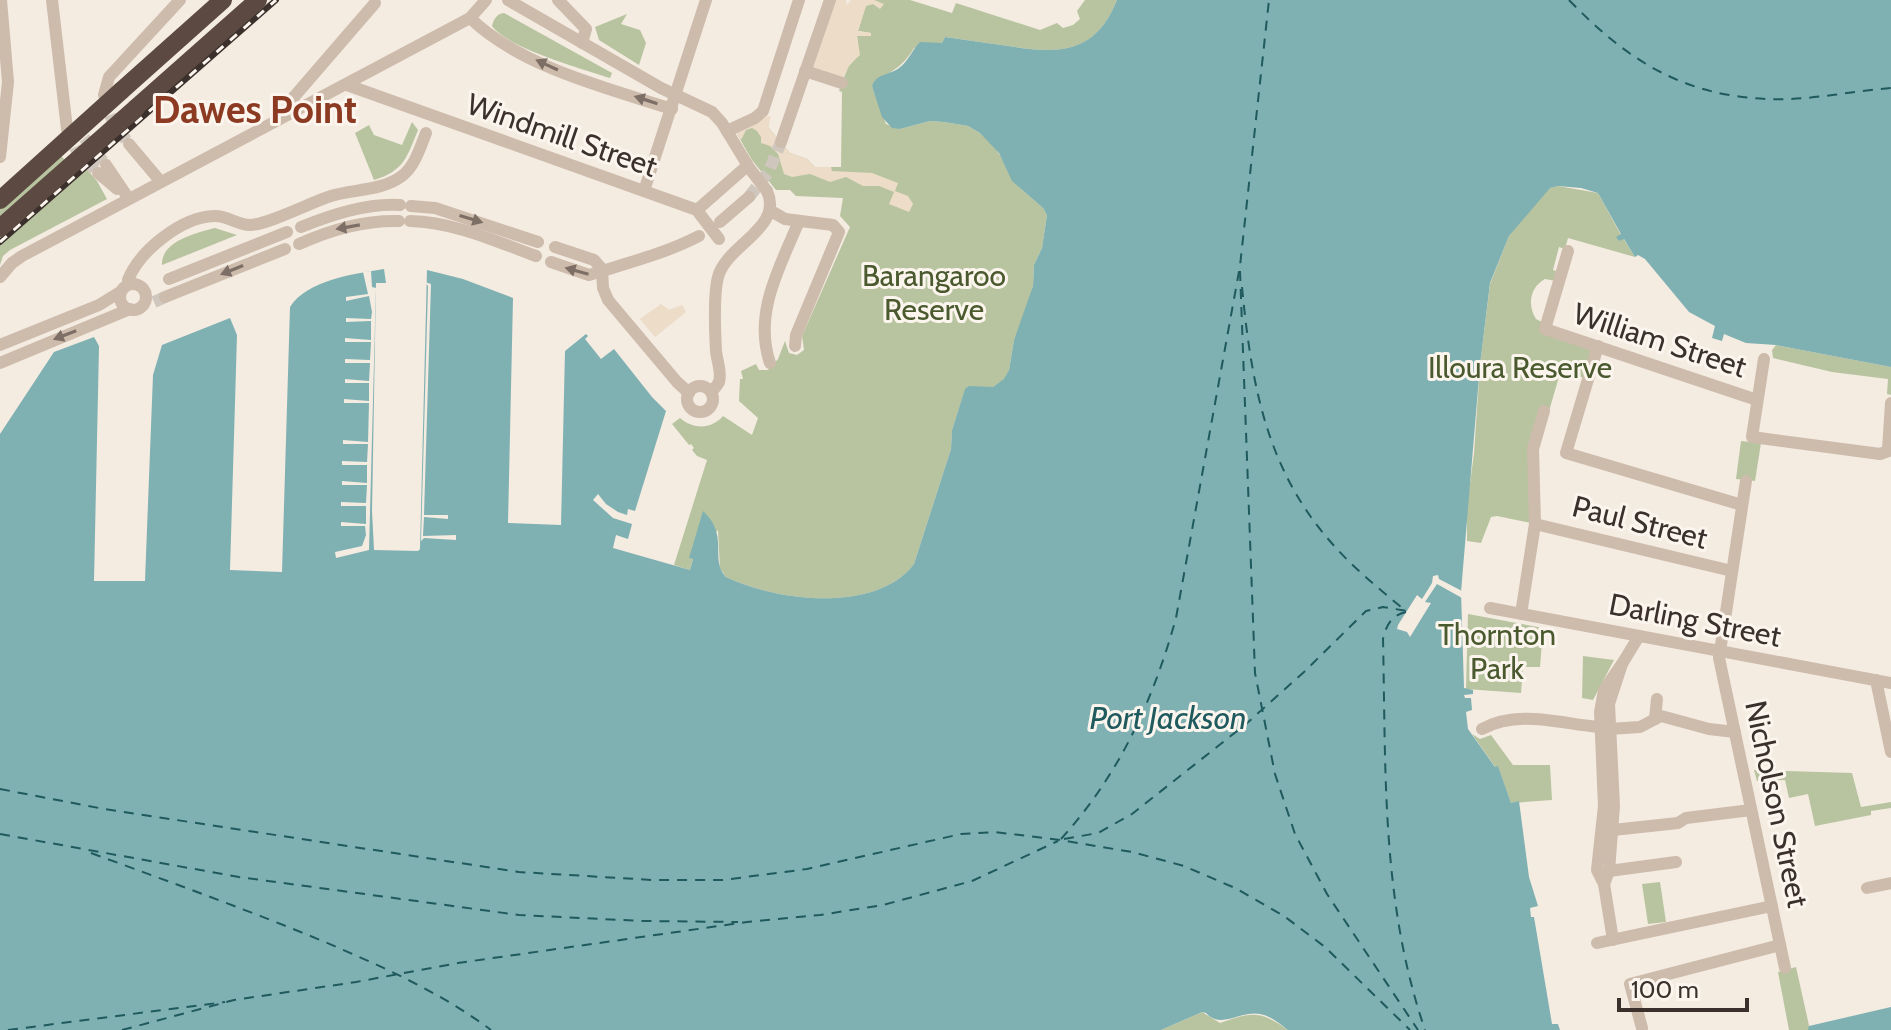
<svg xmlns="http://www.w3.org/2000/svg" width="1891" height="1030" font-family="Cabin,sans-serif">
<rect width="100%" height="100%" fill="#f4ebe1"/>
<g fill="#b8c4a0">
<path d="M874 0H910L952 13 956 3 1040 30 1057 23 1063 28 1073 25 1080 19 1077 11 1085 0H1117C1095 55 1059 54 1008 46 987 43 966 40 945 37L942 43 914 48C901 70 890 70 872 86L886 124 900 129 930 121 944 122 968 126 980 133 993 144 1020 188 1043 208 1047 215 1042 248 1034 265 1033 286 1023 320 1014 340 1009 370 1005 379 993 387 965 390 952 430 951 449 914 564C876 614 776 601 726 577L720 568 718 530 690 558 693 559 690 570 674 565 707 460 697 456 692 450 694 448 691 444 689 445 672 424 680 418C694 430 712 429 723 416L752 435 758 418 739 401 740 379H743L741 371 756 364 759 370H768L778 359 785 341 789 353 797 355 804 350 802 336 850 227 840 216 843 198 796 196 790 190H776L752 160 737 134 740 130 770 117 768 127 790 153 807 159 815 167H841L842 92 839 91 848 67 859 55 857 35 871 36V33L858 31 866 5 873 4 880 8 883 5Z"/>
<path d="M504 13 612 73 610 78C582 69 508 48 492 26 494 18 497 14 504 13Z"/>
<polygon points="627,14 621,24 640,30 646,43 639,65 599,40 595,27"/>
<path d="M412 122 418 130C407 157 404 171 374 180L355 133 369 125 374 135 402 145Z"/>
<polygon points="56,151 68,163 76,157 97,181 107,199 10,250 3,256 0,265 0,191"/>
<path d="M1558 186 1598 193 1621 235 1617 238 1619 241 1623 238 1635 257 1568 238 1565 249 1559 247 1553 270 1559 272 1556 281 1545 279C1530 287 1527 305 1536 319L1593 348 1584 378 1561 370 1549 411 1542 409 1531 523 1497 516 1491 517 1481 543 1467 541V507L1474 453 1480 365 1490 284 1509 236 1534 203 1549 188Z"/>
<path d="M215 228 237 235 162 265C161 241 196 233 215 228Z"/>
<polygon points="1776,345 1891,367 1891,395 1887,394 1888,379 1832,372 1773,358 1772,350"/>
<polygon points="1741,441 1761,443 1755,481 1736,479"/>
<polygon points="1468,614 1543,628 1540,667 1523,667 1521,693 1466,689"/>
<polygon points="1583,656 1614,660 1593,700 1582,698"/>
<polygon points="1472,734 1480,739 1491,735 1513,765 1550,765 1552,800 1511,803 1498,767 1496,768"/>
<polygon points="1754,770 1852,773 1861,807 1891,802 1891,808 1871,811 1871,815 1815,826 1808,794 1789,798 1785,780 1757,781"/>
<polygon points="1660,882 1666,922 1648,924 1642,884"/>
<polygon points="1796,967 1810,1030 1789,1030 1778,972"/>
<path d="M1202 1012 1220 1023C1252 1012 1260 1010 1288 1030H1161Z"/>
</g>
<g fill="#ecdcc8">
<polygon points="835,0 846,0 847,5 851,0 874,0 884,4 880,9 873,4 866,6 858,31 871,33 871,36 857,36 860,55 850,64 843,78 813,68"/>
<polygon points="768,116 771,117 768,127 790,153 807,159 815,167 831,167 832,171 872,173 898,183 895,191 908,196 913,204 909,212 889,204 894,192 879,186 863,186 846,177 830,182 810,174 792,177 784,174 778,154 770,146 761,143 761,137 757,131 752,128 746,130 741,140 737,134 740,130"/>
<polygon points="661,304 669,310 682,305 686,312 655,337 640,319"/>
</g>
<g fill="#7fb0b2">
<path d="M1117 0H1891V367L1776 345 1746 343 1724 334 1722 341 1712 338 1715 326 1689 312 1645 259 1638 255 1635 257 1624 239 1619 241 1616 237 1621 234 1598 193 1581 188 1558 186 1550 188 1509 236 1490 283 1480 365 1461 592 1464 688 1473 690V694L1464 695 1465 698H1471L1472 710 1466 712 1468 729 1495 767 1498 766 1511 803 1519 801 1529 877 1538 906 1530 908 1531 917H1534L1552 1024H1558L1560 1030H1288C1280 1024 1271 1016 1260 1014 1240 1010 1221 1030 1206 1013L1202 1012 1161 1030H0V434L54 352 94 337 99 346 94 581H145L153 375 162 345 230 318 237 335 230 570 282 572 290 307C307 280 354 274 384 269L386 283H376L372 511 374 550 418 551 420 549 427 270 463 279 513 298 508 523 561 525 565 351 586 334 588 336 585 339 601 359 614 349 652 397 666 411 635 511 628 509 627 515 618 512 606 504 598 494 593 500 613 518 632 524 628 539 616 535 613 548 690 570 693 559 689 558 703 511C730 536 709 559 726 577 776 601 876 614 914 564L951 449 952 430 965 389 969 386 993 387 1004 379 1009 370 1014 340 1033 286 1034 265 1042 248 1047 215 1043 208 1012 181 999 153 980 133 968 126 944 122 930 121 900 129 892 128 882 117 872 86C877 73 888 76 899 68 908 62 912 50 920 42L942 43 945 37C966 40 987 43 1008 46 1058 54 1095 55 1117 0Z"/>
<polygon points="1891,1007 1891,1030 1808,1030 1809,1026"/>
</g>
<g fill="#f4ebe1">
<polygon points="371,271 372,287 376,288 369,550 336,558 335,552 362,546 366,535 365,526 341,526 341,522 366,524 366,506 341,506 341,502 366,503 367,485 342,485 342,481 367,483 367,465 342,465 342,461 367,462 368,444 343,444 343,440 368,442 369,403 344,403 344,399 369,401 369,383 345,383 345,379 369,381 370,363 345,363 345,359 370,360 371,342 345,342 345,338 371,340 371,321 346,322 346,318 371,319 372,312 369,296 346,301 346,297 368,294 363,272"/>
<polygon points="425,282 431,284 424,515 448,515 448,519 424,517 423,536 456,535 456,540 424,538 421,541 428,286"/>
<polygon points="1438,575 1439,579 1464,592 1462,598 1437,584 1425,602 1431,603 1410,637 1407,632 1397,629 1398,625 1417,595 1422,599 1432,583 1433,576"/>
</g>
<g fill="none" stroke-linecap="round" stroke-linejoin="round">
<g stroke="#1f5a5e" stroke-width="2" stroke-dasharray="10 8" stroke-linecap="butt">
<path d="M1569 0C1626 59 1682 96 1768 99 1808 101 1851 91 1891 88"/>
<polyline points="1240,271 1255,673 1275,774 1295,834 1327,894 1418,1030"/>
<path d="M1242 287C1251 380 1265 466 1329 540 1351 566 1379 589 1406 611"/>
<path d="M1406 612C1392 615 1386 625 1383 639 1386 774 1381 901 1425 1030"/>
<polyline points="0,789 104,809 519,872 652,880 723,880 807,869 961,834 995,832 1060,840 1132,852 1184,866 1235,888 1284,916 1325,947 1410,1030"/>
<polyline points="0,834 239,877 519,915 643,921 738,922"/>
<path d="M1061 839C1119 775 1153 701 1176 618L1240 266 1269 0"/>
<polyline points="1064,839 1098,833 1132,814 1246,724 1304,672 1366,611 1383,607 1407,611"/>
<path d="M91 853C170 882 248 910 325 942 383 967 440 992 491 1030"/>
<polyline points="8,1030 225,1002"/>
<polyline points="122,1030 234,1000 356,982 458,963 747,922 820,915 883,905 972,881 1058,841"/>
</g>
<g stroke="#cfc6bd" stroke-width="12" stroke-dasharray="12 6" stroke-linecap="butt">
<polyline points="104,98 113,122 129,144"/>
<polyline points="73,124 106,165"/>
<polyline points="67,131 76,149 98,173"/>
<polyline points="749,197 769,171 781,142"/>
<polyline points="154,302 165,297"/>
</g>
<g stroke="#cdbbac" stroke-width="12">
<polyline points="52,0 67,129"/>
<polyline points="508,0 661,88 712,112 722,123 750,169"/>
<polyline points="558,0 586,29 582,43"/>
<path d="M470 18C521 67 607 88 672 109"/>
<polyline points="805,71 842,83"/>
<polyline points="347,85 697,210"/>
<polyline points="104,95 109,77 180,0"/>
<polyline points="297,111 293,98 375,3"/>
<polyline points="727,131 755,118 763,111 799,0"/>
<polyline points="781,142 830,0"/>
<polyline points="129,144 161,182"/>
<polyline points="0,157 8,82 1,0"/>
<polyline points="106,165 129,199"/>
<polyline points="98,173 117,189"/>
<polyline points="644,191 706,0"/>
<polyline points="411,206 435,208 538,242"/>
<polyline points="697,210 747,166"/>
<polyline points="771,211 785,219 833,225 839,232 796,335 795,346"/>
<path d="M410 221C454 222 495 241 536 256"/>
<polyline points="720,222 749,197"/>
<path d="M301 227C331 215 366 203 400 205"/>
<path d="M299 244C330 230 365 220 399 221"/>
<polyline points="555,247 594,260 602,269"/>
<polyline points="1568,251 1545,329 1757,400"/>
<path d="M551 262 589 275C627 263 664 254 699 236"/>
<polyline points="602,269 603,288 608,300 677,382 689,393"/>
<polyline points="0,277 12,263 22,256 470,18 486,0"/>
<polyline points="169,279 287,232"/>
<circle cx="133" cy="297" r="13"/>
<path d="M130 284 128 280C140 250 182 217 214 216 227 215 237 225 250 225 270 224 309 203 331 196 354 189 382 191 402 176 415 166 420 148 426 133"/>
<polyline points="165,297 285,249"/>
<polyline points="0,345 99,305 120,292"/>
<polyline points="1598,346 1566,453 1742,505"/>
<polyline points="1764,359 1752,437 1880,454 1891,450"/>
<polyline points="0,363 130,309"/>
<path d="M770 363C753 313 780 267 799 221"/>
<circle cx="700" cy="399" r="13"/>
<path d="M711 392C714 389 717 386 719 382 722 373 717 361 716 351 715 331 713 296 718 277 726 245 784 228 767 191"/>
<polyline points="1888,449 1891,403"/>
<polyline points="1746,481 1719,658 1785,968"/>
<polyline points="1535,524 1732,571"/>
<polyline points="1490,608 1891,683"/>
<polyline points="1521,614 1535,524 1533,449 1544,411"/>
<polyline points="1876,680 1891,752"/>
<polyline points="1655,719 1657,699"/>
<path d="M1482 729C1519 709 1560 724 1600 727"/>
<polyline points="1609,729 1640,727 1661,716 1709,729 1735,732"/>
<polyline points="1613,830 1678,823 1686,818 1751,810"/>
<polyline points="1609,871 1676,862"/>
<polyline points="1604,884 1609,871 1614,806 1609,704 1622,664 1639,636"/>
<polyline points="1867,888 1891,883"/>
<polyline points="1613,940 1604,884 1597,870 1604,806 1600,712 1604,690 1622,664"/>
<polyline points="1597,943 1772,906"/>
<polyline points="1642,1028 1630,984 1780,945"/>
</g>
<g stroke="#5c4a42" stroke-width="18">
<polyline points="121,91 223,0"/>
<polyline points="136,108 258,0"/>
</g>
<defs>
<polyline id="rail" points="0,242 276,0"/>
</defs>
<use href="#rail" stroke="#3b302b" stroke-width="6"/>
<use href="#rail" stroke="#fbf5ee" stroke-width="3" stroke-dasharray="9" stroke-linecap="butt"/>
<g stroke="#cdbbac" stroke-width="12">
<polyline points="750,169 767,191"/>
<polyline points="699,213 719,239"/>
</g>
<g stroke="#5c4a42" stroke-width="18">
<polyline points="0,200 121,91"/>
<polyline points="0,228 136,108"/>
</g>
</g>
<defs><path id="oneway-solid" d="M-6-.8H1V-3.2L6.5 0L1 3.2V.8H-6Z" transform="scale(2)"/></defs>
<g fill="#7d6f65">
<use href="#oneway-solid" transform="translate(547 65) rotate(-155)"/>
<use href="#oneway-solid" transform="translate(646 100) rotate(-162)"/>
<use href="#oneway-solid" transform="translate(471 219) rotate(17)"/>
<use href="#oneway-solid" transform="translate(348 227) rotate(170)"/>
<use href="#oneway-solid" transform="translate(232 270) rotate(158)"/>
<use href="#oneway-solid" transform="translate(577 271) rotate(-164)"/>
<use href="#oneway-solid" transform="translate(65 335) rotate(159)"/>
</g>
<g text-anchor="middle" dominant-baseline="central" stroke-width="6" stroke-linejoin="round" paint-order="stroke">
<g font-size="30" fill="#3b302b" stroke="#fbf5ee">
<text transform="translate(562 135) rotate(19)">Windmill Street</text>
<text transform="translate(1660 340) rotate(18)">William Street</text>
<text transform="translate(1640 522) rotate(14)">Paul Street</text>
<text transform="translate(1695 620) rotate(11)">Darling Street</text>
<text transform="translate(1777 804) rotate(78)">Nicholson Street</text>
</g>
<g font-size="30" fill="#4a5a2e" stroke="#fbf5ee">
<text x="934" y="275">Barangaroo<tspan x="934" dy="34">Reserve</tspan></text>
<text x="1520" y="367">Illoura Reserve</text>
<text x="1497" y="634">Thornton<tspan x="1497" dy="34">Park</tspan></text>
</g>
<g font-size="32" font-style="italic" fill="#1f5a5e" stroke="#fbf5ee">
<text x="1168" y="717">Port Jackson</text>
</g>
<g font-size="38" font-weight="bold" fill="#8c3b22" stroke="#fbf5ee">
<text x="255" y="109">Dawes Point</text>
</g>
</g>
<path d="M1619 998v12h128v-12" fill="none" stroke="#3b302b" stroke-width="4"/>
<text x="1631" y="998" font-size="24" fill="#3b302b" stroke="#fbf5ee" stroke-width="6" paint-order="stroke">100 m</text>
</svg>
